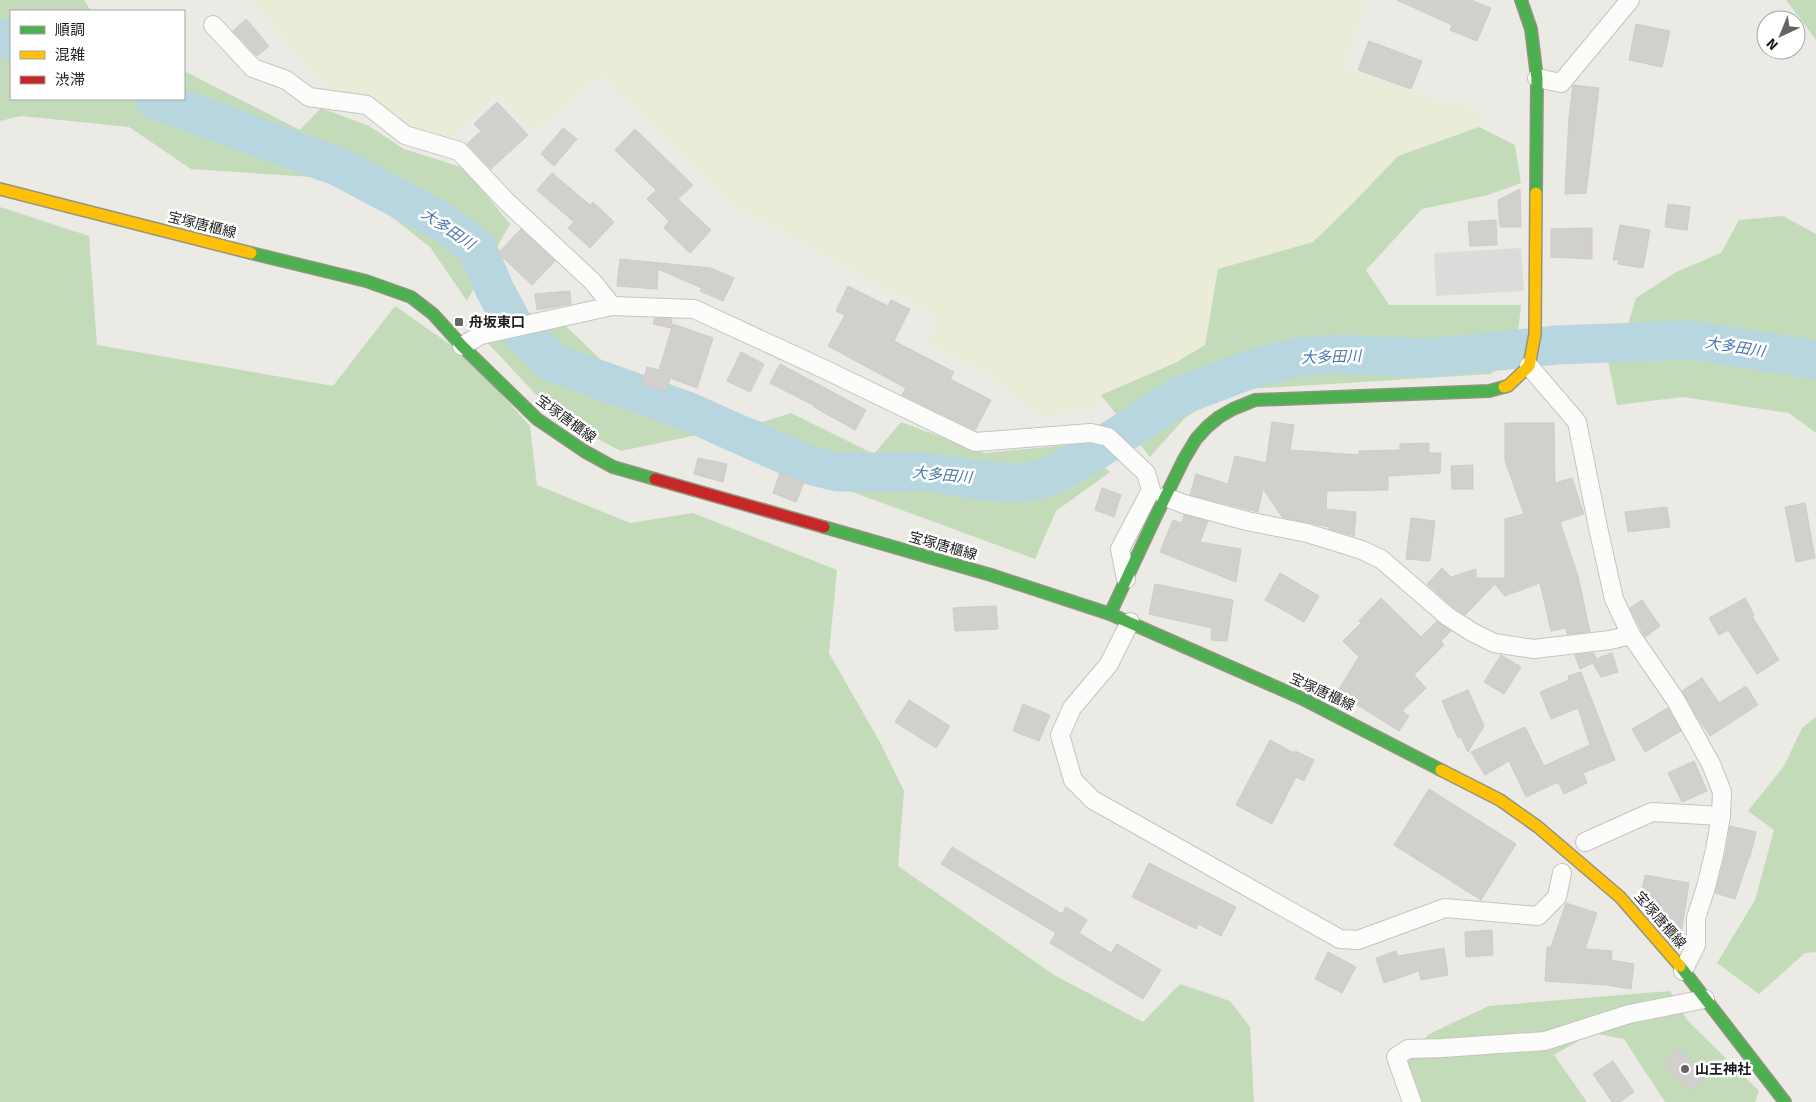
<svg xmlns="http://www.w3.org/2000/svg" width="1816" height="1102" font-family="Signika,'Noto Sans JP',sans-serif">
<rect width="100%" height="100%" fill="#ebeae5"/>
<polygon fill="#eaecd8" points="251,0 1366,0 1345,69 1419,95 1482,110 1479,127 1398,156 1353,203 1313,242 1218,269 1205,345 1175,363 1101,394 1094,408 1039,417 988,373 927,344 939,318 730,203 601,76 533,131 496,92 447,140 408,126 370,96 330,92"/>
<g fill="#c4dbba">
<polygon points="0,0 84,0 91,11 11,11 11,99 184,99 184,71 300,130 321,108 369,126 404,149 464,168 510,224 467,301 430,247 343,179 191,169 129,127 21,116 0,121"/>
<polygon points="1786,0 1816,0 1816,40"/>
<polygon points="1479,127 1515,145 1521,183 1488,195 1422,209 1366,270 1389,305 1521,305 1515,359 1490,374 1233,390 1211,401 1184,419 1150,457 1101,395 1175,363 1205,345 1218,269 1313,242 1353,203 1398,156"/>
<polygon points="0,207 89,236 97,345 333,386 395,306 468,357 530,426 537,485 630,523 693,513 837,570 829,653 881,744 904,791 898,866 1054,975 1143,1022 1180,984 1230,1001 1250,1027 1254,1102 0,1102"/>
<polygon points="1783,216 1816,234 1816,433 1789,413 1683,397 1617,405 1607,356 1628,324 1636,298 1676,272 1721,253 1739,220"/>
<polygon points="566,326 603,362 620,383 690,406 710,408 763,422 791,413 874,454 901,422 984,453 1079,444 1110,472 1056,511 1035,559 697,435 621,451 559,419 481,336"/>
<polygon points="1816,717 1816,952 1805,953 1759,994 1717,963 1755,900 1774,830 1748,811 1784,766 1802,728"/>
<polygon points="1670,991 1687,1020 1759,1091 1755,1102 1665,1102 1624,1039 1592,1033 1554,1055 1587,1102 1410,1102 1396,1068 1429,1034 1489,1006"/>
</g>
<polygon fill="#dcdbd9" points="1521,248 1524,291 1436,296 1434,253"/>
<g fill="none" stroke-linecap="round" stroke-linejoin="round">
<g stroke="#b8d6df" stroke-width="39">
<polyline points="0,38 11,40"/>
<polyline points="154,99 339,167 441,221 477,248 495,290 513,324 553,363 687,411 806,464 838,472 927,472 979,480 1020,483 1049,477 1084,458 1180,396 1251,369 1299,357 1333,354 1428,358 1557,345 1691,340 1816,360"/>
</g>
</g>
<g fill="#d2d0cc" stroke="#cecbc7">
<polygon points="1397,0 1471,0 1491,8 1477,41 1450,30 1452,25"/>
<polygon points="246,19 269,46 257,56 233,31"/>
<polygon points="1636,24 1670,31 1662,67 1629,60"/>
<polygon points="1369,41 1422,61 1411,89 1358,70"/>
<polygon points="1573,85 1599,88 1586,193 1565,194 1569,117"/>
<polygon points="497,102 528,135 491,169 467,144 481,131 474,124"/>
<polygon points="563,128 577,139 554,166 541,154"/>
<polygon points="635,129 693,185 678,199 711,230 690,253 664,228 669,221 647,199 656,190 615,150"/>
<polygon points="552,173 590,205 593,202 614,222 590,248 568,228 574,222 537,190"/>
<polygon points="1520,189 1521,227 1500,227 1498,200"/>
<polygon points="1668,204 1690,207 1687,230 1665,227"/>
<polygon points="1496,220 1497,245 1470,246 1468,222"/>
<polygon points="1620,225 1650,230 1643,268 1618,264 1619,260 1613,260"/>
<polygon points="1592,228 1592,259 1551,257 1551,229"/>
<polygon points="521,229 555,261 532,285 498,253"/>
<polygon points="620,259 711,268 734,278 723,301 700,291 702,288 658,269 657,289 617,286"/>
<polygon points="848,286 888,306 891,300 910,309 894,341 954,372 950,379 991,400 975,430 902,395 906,388 828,346 845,315 836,311"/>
<polygon points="570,291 571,304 537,310 535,294"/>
<polygon points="655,318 672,319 671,328 653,324"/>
<polygon points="673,324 713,338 697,388 670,378 667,391 642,385 647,367 659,370"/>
<polygon points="741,352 764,364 750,392 727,381"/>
<polygon points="780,364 866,410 855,430 814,407 815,406 770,383"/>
<polygon points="1272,422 1294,425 1290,450 1359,455 1359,451 1400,450 1400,444 1429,443 1429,453 1441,453 1440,473 1388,476 1388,490 1327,491 1326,509 1356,512 1354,536 1329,529 1329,527 1282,517 1263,489 1258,512 1190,495 1196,474 1228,484 1235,456 1266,463"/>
<polygon points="1505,423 1554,423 1555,483 1572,478 1584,514 1560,522 1578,576 1590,632 1567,634 1566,628 1551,631 1540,583 1505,596 1495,584 1465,615 1453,607 1427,584 1442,568 1451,577 1476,569 1476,578 1505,578 1505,519 1524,514 1505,461"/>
<polygon points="698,458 727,464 723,482 694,474"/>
<polygon points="1473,465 1473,489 1452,489 1451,466"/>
<polygon points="780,473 804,482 796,502 773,493"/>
<polygon points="1102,488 1121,495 1114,517 1095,510"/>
<polygon points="1805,503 1815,558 1796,562 1785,507"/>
<polygon points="1667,507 1670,527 1628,532 1625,512"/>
<polygon points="1184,515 1208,521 1200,542 1241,549 1236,582 1160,552 1173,520 1182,523"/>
<polygon points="1411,518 1435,521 1430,561 1406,559"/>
<polygon points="1280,573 1319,596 1304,622 1265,600"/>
<polygon points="1155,584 1233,600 1227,641 1211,640 1212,628 1149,614"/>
<polygon points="1381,598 1421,637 1437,621 1451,631 1441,641 1444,645 1414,675 1426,688 1402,711 1409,716 1399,731 1337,692 1359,657 1343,641 1361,623 1359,621"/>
<polygon points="1745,598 1754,615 1752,616 1779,660 1757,674 1728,630 1719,635 1709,618"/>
<polygon points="1642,600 1660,626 1645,637 1630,608"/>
<polygon points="996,606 998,629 955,631 953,608"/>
<polygon points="1594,653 1596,659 1612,653 1618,672 1601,677 1593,663 1580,669 1575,655"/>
<polygon points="1501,655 1521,667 1504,694 1484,682"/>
<polygon points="1581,672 1615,760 1583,773 1587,783 1564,794 1558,782 1526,797 1509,761 1485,775 1471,752 1525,727 1544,766 1590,745 1578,708 1551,719 1540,692 1569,680 1568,676"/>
<polygon points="1702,678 1719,703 1746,686 1758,705 1710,736 1699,720 1682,691"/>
<polygon points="1468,690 1484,726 1468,752 1461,737 1458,738 1442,701"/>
<polygon points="909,700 950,726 936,748 895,722"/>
<polygon points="1023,704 1050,715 1039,741 1013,731"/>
<polygon points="1668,708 1681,731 1645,752 1632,729"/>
<polygon points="1270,740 1294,753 1295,751 1314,760 1304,781 1296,777 1272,824 1236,805"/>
<polygon points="1694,761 1707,791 1682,802 1668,773"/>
<polygon points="1429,789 1516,844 1481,900 1394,845"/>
<polygon points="1730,826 1756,832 1750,857 1749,857 1735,899 1715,893 1726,852"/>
<polygon points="952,847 1062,914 1066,907 1087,920 1079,933 1111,953 1117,944 1161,970 1143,999 1050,943 1056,933 941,864"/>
<polygon points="1149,863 1236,907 1221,936 1199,924 1196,929 1132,897"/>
<polygon points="1645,875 1689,883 1681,934 1642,890"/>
<polygon points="1566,903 1597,913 1585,949 1612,951 1611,960 1634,964 1631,989 1607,985 1545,981 1547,947 1551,947"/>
<polygon points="1492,930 1493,955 1466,957 1465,932"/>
<polygon points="1444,948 1448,975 1421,980 1419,971 1384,983 1376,958 1396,951 1398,956"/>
<polygon points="1328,952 1356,967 1342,993 1315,979"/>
<polygon points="1678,1048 1707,1075 1691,1091 1663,1064"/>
<polygon points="1613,1061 1634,1092 1620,1102 1612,1102 1593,1074"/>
</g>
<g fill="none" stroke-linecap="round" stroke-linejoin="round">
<defs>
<g id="street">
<polyline points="213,25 253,68 286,80 309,97 367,105 405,135 459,151 506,201 593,282 612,306 694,309 826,370 975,442 1091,433 1108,437 1146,473 1151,490 1120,549 1126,579"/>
<polyline points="1537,78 1561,83 1630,0"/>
<polyline points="462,346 481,335 612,306"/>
<polyline points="1529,366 1577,422 1599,532 1614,599 1631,635 1675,699 1711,764 1722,792 1721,816 1715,850 1706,887 1696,918 1696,945 1683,971"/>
<polyline points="1165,497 1184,504 1247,521 1307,533 1362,550 1381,559 1447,616 1472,632 1494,643 1534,649 1610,640 1631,635"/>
<polyline points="1130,622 1109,664 1072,708 1060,735 1073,780 1093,800 1340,939 1358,940 1445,908 1538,916 1557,897 1562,873"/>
<polyline points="1585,842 1652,812 1721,816"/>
<polyline points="1412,1102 1396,1057 1408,1049 1442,1048 1545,1041 1629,1014 1705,999"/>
</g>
<g id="fast">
<polyline points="1521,0 1531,29 1537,78 1536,193"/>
<polyline points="251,253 366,281 411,297 433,314 462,346 537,419 584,451 613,467 655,479"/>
<polyline points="824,527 991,575 1110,614 1301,698 1441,770"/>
<polyline points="1110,614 1155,518 1184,459 1196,439 1207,427 1219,417 1233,409 1255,400 1489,391 1504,387"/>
<polyline points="1680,966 1785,1102"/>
</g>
<g id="slow">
<polyline points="0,189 251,253"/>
<polyline points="1504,387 1508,386 1529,366 1535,334 1536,193"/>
<polyline points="1441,770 1500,800 1538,827 1620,897 1680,966"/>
</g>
<polyline id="jam" points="655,479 824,527"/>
</defs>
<use href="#street" stroke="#c4c4c1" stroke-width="20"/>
<use href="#fast" stroke="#92957d" stroke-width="14"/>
<use href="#slow" stroke="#92957d" stroke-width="14"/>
<use href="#jam" stroke="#92957d" stroke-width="14"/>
<use href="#street" stroke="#fcfcfb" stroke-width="18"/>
<use href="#fast" stroke="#4caf50" stroke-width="11"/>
<use href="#slow" stroke="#ffc107" stroke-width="11"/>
<use href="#jam" stroke="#c62828" stroke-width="11"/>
</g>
<g fill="#656563" stroke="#fff" stroke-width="2">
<rect x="454" y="317" width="10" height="10" rx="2.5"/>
<circle cx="1685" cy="1069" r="5"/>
</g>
<g text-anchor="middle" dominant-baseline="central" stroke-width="5" stroke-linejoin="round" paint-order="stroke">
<g font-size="14" fill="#1d1d1d" stroke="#fff">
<text transform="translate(202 225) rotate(14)">宝塚唐櫃線</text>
<text transform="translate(566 419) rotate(36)">宝塚唐櫃線</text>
<text transform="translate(943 546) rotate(16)">宝塚唐櫃線</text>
<text transform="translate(1322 692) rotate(25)">宝塚唐櫃線</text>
<text transform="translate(1660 920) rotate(49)">宝塚唐櫃線</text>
</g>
<g font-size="14" font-weight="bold" fill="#1d1d1d" stroke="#fff" text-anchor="start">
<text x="469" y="322">舟坂東口</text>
<text x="1695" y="1069">山王神社</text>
</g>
<g font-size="15" font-style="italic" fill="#4877ad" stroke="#fff">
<text transform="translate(448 229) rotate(34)">大多田川</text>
<text transform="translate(1735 347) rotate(9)">大多田川</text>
<text transform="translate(1331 357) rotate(-2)">大多田川</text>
<text transform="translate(942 475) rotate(5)">大多田川</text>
</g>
</g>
<rect x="10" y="10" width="175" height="90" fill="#ffffff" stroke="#a5a5a5"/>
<rect x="20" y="26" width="25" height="8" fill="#4caf50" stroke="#a5a5a5"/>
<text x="55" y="35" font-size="15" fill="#1d1d1d">順調</text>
<rect x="20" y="51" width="25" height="8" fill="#ffc107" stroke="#a5a5a5"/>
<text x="55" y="60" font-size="15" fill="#1d1d1d">混雑</text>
<rect x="20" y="76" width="25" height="8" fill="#c62828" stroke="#a5a5a5"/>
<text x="55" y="85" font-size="15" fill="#1d1d1d">渋滞</text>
<g transform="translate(1781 35) rotate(224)"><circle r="24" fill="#ffffff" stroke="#a5a5a5"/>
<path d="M0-4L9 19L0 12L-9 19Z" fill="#656563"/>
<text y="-8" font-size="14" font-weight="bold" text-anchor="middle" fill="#1d1d1d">N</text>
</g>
</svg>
